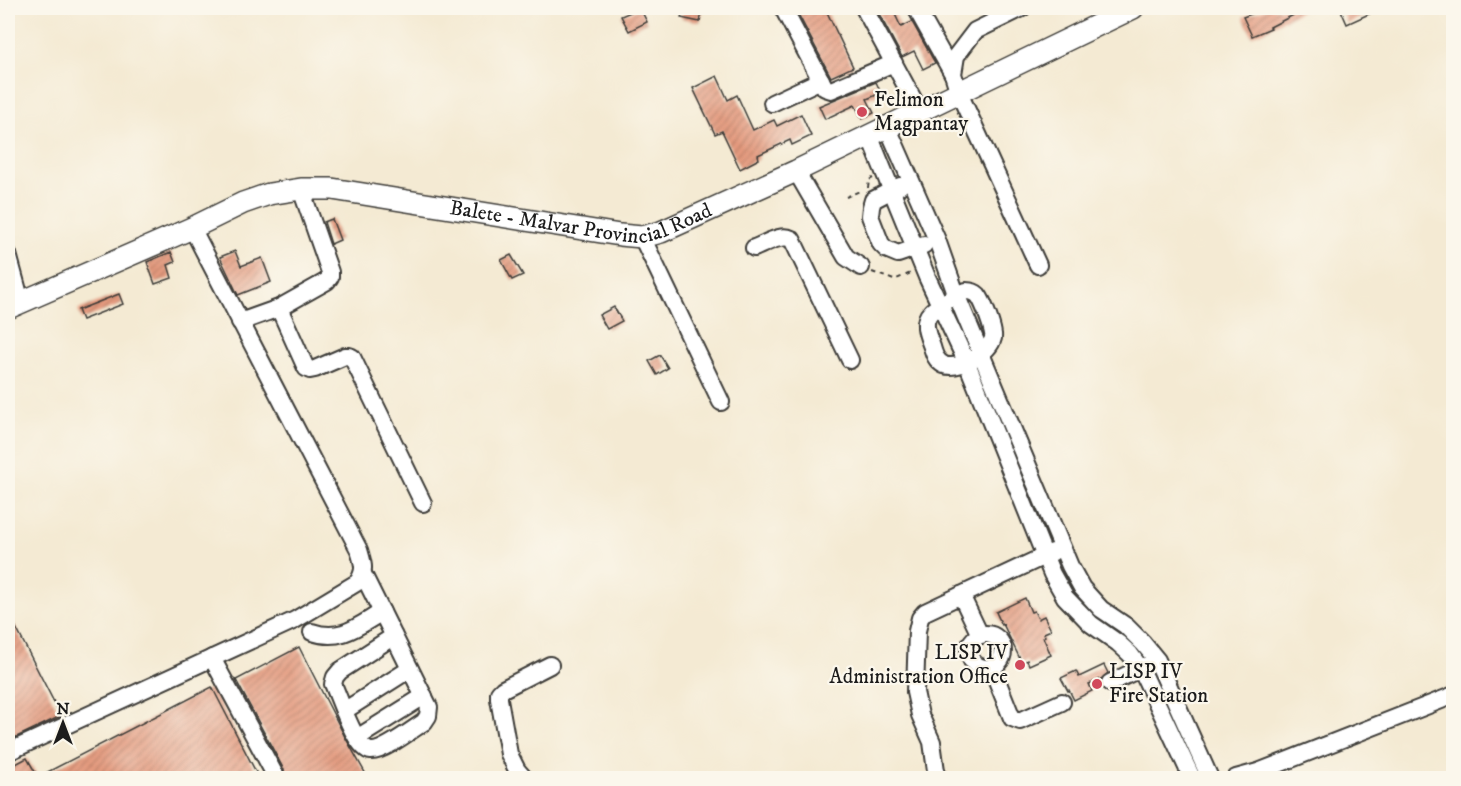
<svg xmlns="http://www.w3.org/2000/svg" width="1461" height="786" font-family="'IM FELL DW Pica',serif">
<defs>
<pattern id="building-hatch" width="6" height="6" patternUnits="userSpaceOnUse" patternTransform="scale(1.5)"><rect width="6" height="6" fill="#e49a7e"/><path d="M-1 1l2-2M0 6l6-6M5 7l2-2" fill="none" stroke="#b87d66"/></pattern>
</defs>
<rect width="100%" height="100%" fill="#fbf7ec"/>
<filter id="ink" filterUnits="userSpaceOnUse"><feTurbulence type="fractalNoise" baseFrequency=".0167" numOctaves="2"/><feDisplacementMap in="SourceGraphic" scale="12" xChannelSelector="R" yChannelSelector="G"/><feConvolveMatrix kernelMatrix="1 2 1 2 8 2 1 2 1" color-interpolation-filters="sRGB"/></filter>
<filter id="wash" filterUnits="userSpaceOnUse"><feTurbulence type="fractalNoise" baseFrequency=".008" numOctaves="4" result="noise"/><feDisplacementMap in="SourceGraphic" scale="24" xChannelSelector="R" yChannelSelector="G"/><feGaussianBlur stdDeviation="1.35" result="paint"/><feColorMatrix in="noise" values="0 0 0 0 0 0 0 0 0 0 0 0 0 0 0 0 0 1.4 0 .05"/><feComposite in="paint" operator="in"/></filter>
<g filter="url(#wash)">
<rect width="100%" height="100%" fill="#f4ead3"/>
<g id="blocks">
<g fill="url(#building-hatch)">
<polygon points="640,8 647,22 629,31 621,16"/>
<polygon points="683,8 702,12 700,22 681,18"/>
<polygon points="795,8 825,8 853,67 831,77"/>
<polygon points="876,8 892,8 901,27 912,22 935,63 923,69 914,51 902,57"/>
<polygon points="1267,8 1307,8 1270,27 1271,28 1252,36 1243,17"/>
<polygon points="1340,8 1382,8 1347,24"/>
<polygon points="717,76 728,100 737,95 753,130 774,120 777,126 801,114 811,136 792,145 790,140 758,155 759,159 740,169 722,131 715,134 693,88"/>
<polygon points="876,82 881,93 867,99 874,113 862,119 855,105 825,119 819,106"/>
<polygon points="332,219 340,240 331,244 324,222"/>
<polygon points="235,251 241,266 262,258 271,282 238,295 220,257"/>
<polygon points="171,252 175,262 168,265 172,278 155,284 147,262"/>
<polygon points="511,255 523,275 512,280 501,260"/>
<polygon points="119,294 123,304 82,320 78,310"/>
<polygon points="614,307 622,321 607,329 599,315"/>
<polygon points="660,355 668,368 657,375 649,361"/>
<polygon points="1025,598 1031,612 1034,611 1038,619 1044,616 1051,630 1044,633 1045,636 1043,637 1051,655 1029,665 1027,660 1022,663 1003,624 1002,625 996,612"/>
<polygon points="8,612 61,716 8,741"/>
<polygon points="299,647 345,737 368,778 285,778 284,770 236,680"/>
<polygon points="1104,665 1108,673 1101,679 1089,684 1092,691 1074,700 1069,690 1068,691 1061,678 1076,671 1079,677"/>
<polygon points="212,687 259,778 14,778 8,768 27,758 38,777"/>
</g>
</g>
</g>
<g filter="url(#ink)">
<use href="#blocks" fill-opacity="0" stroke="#3c3b37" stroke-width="1.5"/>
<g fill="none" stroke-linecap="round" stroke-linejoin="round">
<defs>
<g id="minor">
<polyline points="783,8 825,88 831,90 894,63"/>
<polyline points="864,8 919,110"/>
<polyline points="916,8 953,74"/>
<polyline points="1022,8 975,31 956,56 953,74 959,93 1038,265"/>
<polyline points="772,103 821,80"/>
<polyline points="887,126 937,240 956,294 1070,566 1082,588 1101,609 1126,626 1143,643 1157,660 1210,778"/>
<polyline points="869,135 927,277 967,363 1052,574 1065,597 1091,624 1118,643 1130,654 1141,669 1192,778"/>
<polyline points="796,171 846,257 861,267"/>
<polyline points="900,186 873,200 871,207 870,216 881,244 886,249 898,254 924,245"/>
<polyline points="642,237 721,402"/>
<path d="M754 248C765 244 781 233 792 239L850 360"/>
<polyline points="8,254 21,302"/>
<path d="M966 291C970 291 975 292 978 295 983 301 995 332 993 338 989 353 959 370 944 365 936 361 934 354 932 347 928 336 921 322 931 312 933 309 939 307 942 304 950 299 957 294 966 291Z"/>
<polyline points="279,308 306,368 310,370 315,369 345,356 349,356 352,357 423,503"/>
<polyline points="240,322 279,308 327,281 330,277 330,272 301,189"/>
<path d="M363 574 429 707 428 716 424 722C413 729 383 752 371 751 356 750 339 697 333 684L335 677 340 671 394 636"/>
<polyline points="961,595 980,635"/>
<path d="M312 632C341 642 358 626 382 612"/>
<circle cx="986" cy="651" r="17"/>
<polyline points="212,658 275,775"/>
<polyline points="992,668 1012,718 1020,721 1062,702"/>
<polyline points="1110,683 1150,664"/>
<polyline points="344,711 410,669"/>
<polyline points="357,738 424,696"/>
<path d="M8 752 295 620 358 582C366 569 363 564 359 550L192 228"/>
<polyline points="524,778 517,770 509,754 499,699 499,693 503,689 550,665"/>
<polyline points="937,778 932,742 920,715 915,692 917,631 920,618 925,612 1053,552"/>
<polyline points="1236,778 1258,772 1454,695"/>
</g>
<g id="major">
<path id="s1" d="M8 308 192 228 243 203 269 194 301 189H332L620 235 642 237 661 232 796 171 1133 8"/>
</g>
</defs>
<use href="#minor" stroke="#3c3b37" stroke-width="20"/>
<use href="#major" stroke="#3c3b37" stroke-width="24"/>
<g stroke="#3c3b37" stroke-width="2" stroke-dasharray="4.5 4.5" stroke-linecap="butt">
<polyline points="868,188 869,180 873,178"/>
<polyline points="846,197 862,190"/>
<polyline points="872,272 894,280 911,273"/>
</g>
<use href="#minor" stroke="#fff" stroke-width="16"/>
<use href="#major" stroke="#fff" stroke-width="21"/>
</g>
</g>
<g fill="#d1495b" stroke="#fbf7ec" stroke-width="2">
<circle cx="862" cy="112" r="6"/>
<circle cx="1020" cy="665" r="6"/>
<circle cx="1097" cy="684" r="6"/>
</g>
<g text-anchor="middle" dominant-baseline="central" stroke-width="4.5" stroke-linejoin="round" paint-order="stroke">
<g font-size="21" fill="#1c1c1c" stroke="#fbf7ec" text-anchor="start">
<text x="874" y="100">Felimon<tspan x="874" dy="24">Magpantay</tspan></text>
<text x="1008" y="653" text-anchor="end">LISP IV<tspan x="1008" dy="24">Administration Office</tspan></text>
<text x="1109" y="672">LISP IV<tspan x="1109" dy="24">Fire Station</tspan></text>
</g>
<g font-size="21" fill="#1c1c1c" stroke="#fbf7ec">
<text stroke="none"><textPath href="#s1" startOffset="602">Balete - Malvar Provincial Road</textPath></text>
</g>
</g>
<rect width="1461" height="786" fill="none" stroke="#fbf7ec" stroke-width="30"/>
<g transform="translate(63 723)" stroke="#fbf7ec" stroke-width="4.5" paint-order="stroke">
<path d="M0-4.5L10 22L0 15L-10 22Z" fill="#1c1c1c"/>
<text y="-9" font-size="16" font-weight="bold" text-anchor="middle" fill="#1c1c1c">N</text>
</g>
</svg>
